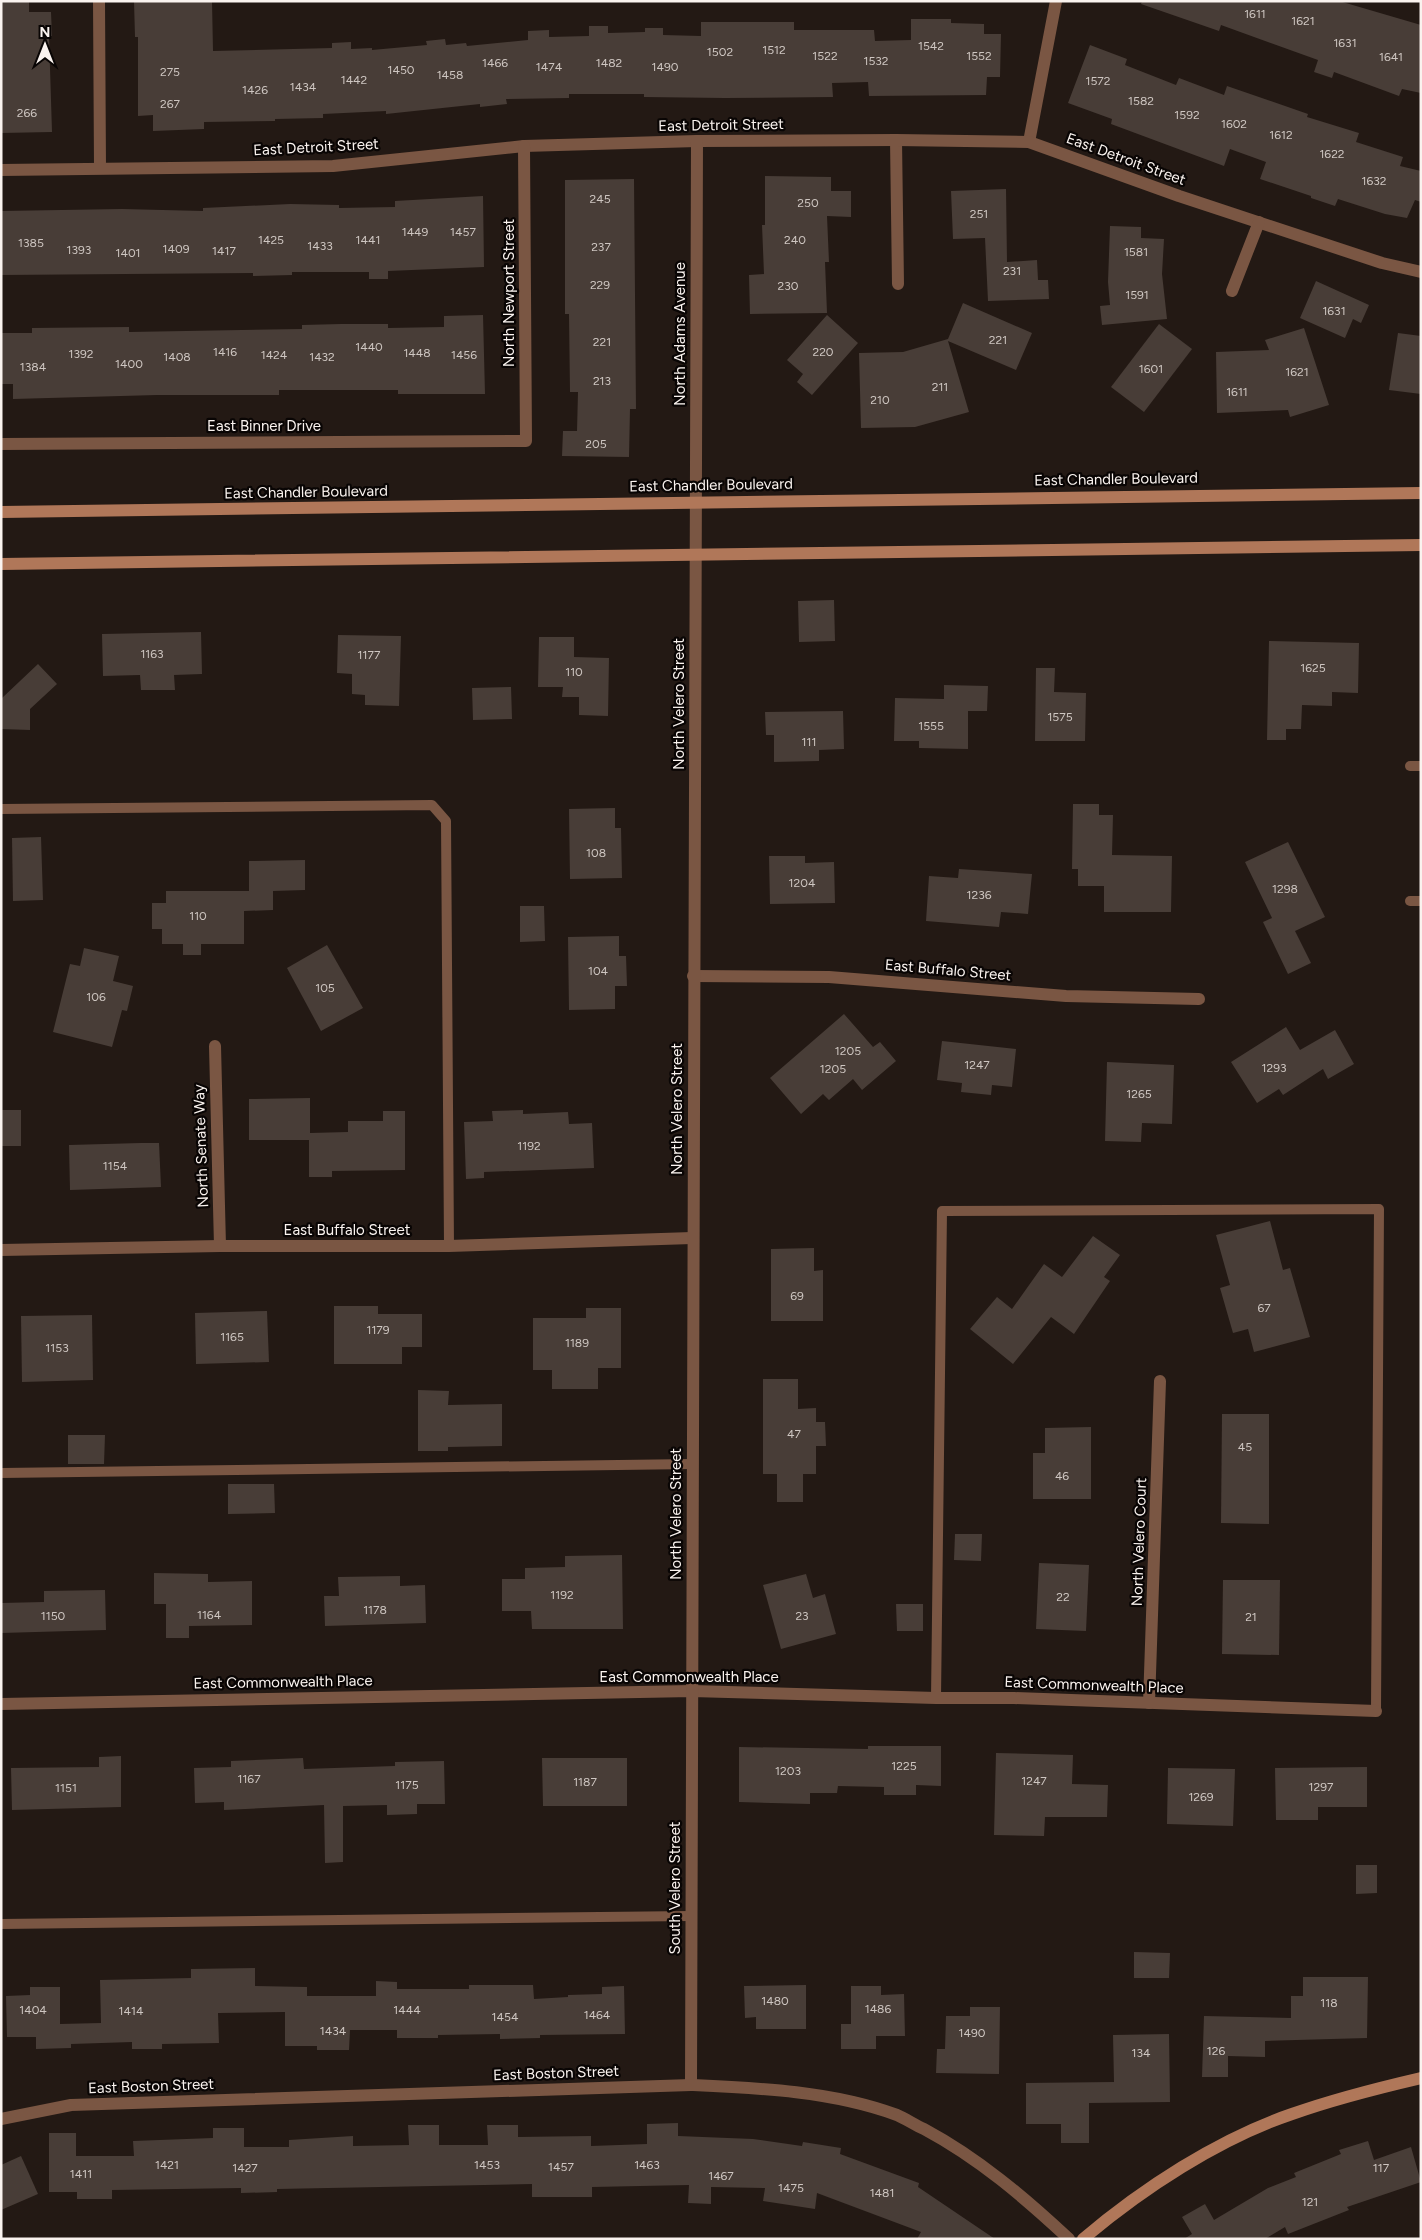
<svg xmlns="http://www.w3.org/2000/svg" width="1422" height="2240" font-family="Figtree,sans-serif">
<rect width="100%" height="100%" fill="#231914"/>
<g fill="#483d37">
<polygon points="1,1 29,1 29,12 51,12 52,36 49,36 52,132 1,133"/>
<polygon points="134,1 212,1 213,51 332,48 332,43 351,42 351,49 372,48 372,50 427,45 426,41 445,39 446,45 466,43 467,46 528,40 528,31 549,30 549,37 589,36 589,26 608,26 608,33 645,32 645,28 663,28 663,35 701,36 701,22 794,22 794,30 874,30 875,41 911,40 911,19 951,19 951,23 984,24 984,34 1001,34 1000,77 987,77 986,95 869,96 868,82 832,83 833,97 725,98 644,97 644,94 569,94 569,98 506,99 507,104 480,107 480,104 386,114 386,111 323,114 323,118 275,119 275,121 204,122 204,129 153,131 153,115 138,116 138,37 135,37"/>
<polygon points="1142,1 1339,1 1421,25 1421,93 1402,89 1399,96 1334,72 1332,78 1314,72 1318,60 1221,25 1219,31 1141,4"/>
<polygon points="1090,45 1127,59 1125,65 1176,85 1179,78 1224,95 1227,86 1308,114 1307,117 1359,133 1356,142 1403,157 1400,166 1421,171 1421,202 1415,200 1407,218 1385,214 1338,199 1335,206 1311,198 1311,196 1260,179 1266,162 1230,149 1224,166 1111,124 1112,119 1068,103"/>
<polygon points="765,176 831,177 831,191 851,191 851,217 827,216 829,262 825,262 827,313 750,314 749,275 764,274 762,225 765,225"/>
<polygon points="634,179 636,409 630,409 629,457 562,456 563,431 577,431 578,392 570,392 569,314 565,314 565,180"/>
<polygon points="1006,189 1007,262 1037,260 1038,280 1048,280 1049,299 988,301 985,238 953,239 951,191"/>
<polygon points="483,196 484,267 388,271 388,279 369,279 369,272 292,272 292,275 253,276 253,273 1,275 1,211 122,209 203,211 203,208 290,204 339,205 339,208 395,207 395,201"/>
<polygon points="1110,226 1141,227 1141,238 1164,239 1162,274 1167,319 1102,325 1100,306 1110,305 1108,282"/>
<polygon points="1316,281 1369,305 1361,323 1353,319 1345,338 1300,318"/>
<polygon points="963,303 1032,333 1016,370 948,341 969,412 915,427 861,428 859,353 903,352 948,339"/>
<polygon points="483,315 485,394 398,394 398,390 279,390 279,395 157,395 13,399 13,384 1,384 1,333 32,333 32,328 129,327 129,332 302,329 302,325 341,324 388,324 388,328 444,327 444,316"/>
<polygon points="827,315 858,343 812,395 797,382 803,374 787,360"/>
<polygon points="1159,324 1192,349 1144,412 1111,387"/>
<polygon points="1304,328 1329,405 1290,417 1288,410 1217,413 1216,352 1269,350 1265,340"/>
<polygon points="1398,333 1421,336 1421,394 1389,390"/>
<polygon points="834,600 835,641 799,642 798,601"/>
<polygon points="201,632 202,674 174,675 175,690 141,690 140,675 103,676 102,634"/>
<polygon points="338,635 401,636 399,706 365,705 365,695 352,694 352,674 337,673"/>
<polygon points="539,637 574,637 574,657 609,658 608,716 579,715 579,697 562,697 563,687 538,687"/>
<polygon points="1269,641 1359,643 1358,693 1332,692 1332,706 1302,705 1301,729 1286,729 1286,740 1267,740"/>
<polygon points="38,664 57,684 30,709 30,730 1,729 1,699"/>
<polygon points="1036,668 1055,668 1054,692 1086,693 1085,741 1035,741"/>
<polygon points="944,685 988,686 987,711 968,711 968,749 919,748 919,741 894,741 895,698 944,699"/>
<polygon points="511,687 512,719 473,720 472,688"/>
<polygon points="843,711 844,749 819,750 819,761 774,762 774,735 766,735 765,712"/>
<polygon points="1073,804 1099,804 1099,815 1113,815 1112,855 1172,856 1171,912 1104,912 1104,886 1078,886 1078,869 1072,869"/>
<polygon points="615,808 615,828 621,828 622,878 570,879 569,809"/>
<polygon points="41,837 43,900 13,901 12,838"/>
<polygon points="1288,842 1325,917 1295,931 1311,963 1288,974 1263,922 1272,918 1245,862"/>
<polygon points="769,856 805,856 805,863 834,862 835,903 770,904"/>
<polygon points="305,860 305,890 273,891 273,910 244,911 244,944 201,944 201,955 183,955 183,944 162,944 162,929 152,929 152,903 166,903 166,891 249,891 249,861"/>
<polygon points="959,869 1032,874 1028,914 1001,912 999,927 926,921 929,876 958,878"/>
<polygon points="520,906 544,906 545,941 520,942"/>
<polygon points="619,936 619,956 626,956 627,986 615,986 615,1009 569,1010 568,937"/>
<polygon points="327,945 363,1008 321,1031 287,968"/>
<polygon points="84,948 119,956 113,981 133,986 127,1011 122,1010 112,1047 53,1032 70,964 80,966"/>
<polygon points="844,1014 873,1047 880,1042 896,1061 862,1090 853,1079 829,1100 823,1094 801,1114 770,1078"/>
<polygon points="1286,1027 1300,1050 1335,1030 1354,1064 1328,1079 1323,1069 1283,1095 1279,1089 1257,1103 1231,1062"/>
<polygon points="942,1041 1016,1049 1012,1087 992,1085 991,1095 961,1092 962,1083 937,1080"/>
<polygon points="1107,1062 1174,1065 1172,1124 1142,1123 1141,1142 1105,1141"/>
<polygon points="310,1098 310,1133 348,1132 348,1121 383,1121 383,1111 405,1111 405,1170 332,1171 332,1177 309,1177 309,1140 249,1140 249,1099"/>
<rect x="1" y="1110" width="20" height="36"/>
<polygon points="523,1110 523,1114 568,1112 569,1124 592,1123 594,1168 484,1172 484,1178 466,1179 464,1122 493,1121 492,1111"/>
<polygon points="141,1143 159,1143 161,1187 70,1190 69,1145"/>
<polygon points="1270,1221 1283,1270 1290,1268 1310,1337 1254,1352 1248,1329 1233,1333 1220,1288 1230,1285 1216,1235"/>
<polygon points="1093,1236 1120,1255 1104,1277 1110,1281 1074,1334 1051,1317 1013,1364 970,1329 997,1297 1012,1309 1044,1264 1062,1277"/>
<polygon points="814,1248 814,1271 823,1270 823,1321 771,1321 771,1249"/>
<polygon points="334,1306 378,1306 378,1314 422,1314 422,1347 402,1347 402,1364 334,1364"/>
<polygon points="586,1308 621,1308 621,1368 598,1368 598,1389 552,1389 552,1370 533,1370 533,1318 586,1318"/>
<polygon points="267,1311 269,1362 196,1364 195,1313"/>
<polygon points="92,1315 93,1380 22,1382 21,1316"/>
<polygon points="763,1379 798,1379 798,1409 816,1408 816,1422 825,1422 826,1446 816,1446 816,1474 803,1474 803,1502 777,1502 777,1474 763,1474"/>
<polygon points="418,1390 449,1391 448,1405 502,1404 502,1446 448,1447 448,1451 418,1451"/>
<polygon points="1222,1414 1269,1414 1269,1524 1221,1523"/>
<polygon points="1091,1427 1091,1499 1033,1499 1033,1453 1045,1453 1045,1428"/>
<polygon points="68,1435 105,1435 104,1464 68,1464"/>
<polygon points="228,1484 274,1484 275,1513 228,1514"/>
<polygon points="955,1534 982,1534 981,1561 954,1560"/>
<polygon points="622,1555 623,1629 532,1629 531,1611 502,1611 502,1579 525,1579 525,1568 565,1567 565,1556"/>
<polygon points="1039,1563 1089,1565 1086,1631 1036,1629"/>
<polygon points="154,1573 208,1574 208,1582 252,1581 252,1625 189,1626 189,1638 166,1638 166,1604 154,1604"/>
<polygon points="806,1574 813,1598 825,1594 836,1634 781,1649 763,1585"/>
<polygon points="400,1576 400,1586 425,1585 426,1623 325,1626 324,1596 339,1596 338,1577"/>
<polygon points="1223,1580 1280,1580 1279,1655 1222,1654"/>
<polygon points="105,1590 106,1630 1,1633 1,1603 44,1602 44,1591"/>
<polygon points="896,1604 923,1604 923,1631 897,1631"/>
<polygon points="868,1746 941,1746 941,1786 916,1785 916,1795 884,1795 884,1787 838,1786 837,1793 810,1793 810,1804 739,1802 739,1747 868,1749"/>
<polygon points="996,1753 1073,1755 1072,1784 1108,1785 1107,1817 1045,1817 1044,1836 994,1835"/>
<polygon points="121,1756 121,1807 12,1810 11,1768 99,1767 99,1757"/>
<polygon points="303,1758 304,1769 395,1766 395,1762 444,1761 445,1804 417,1804 417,1814 387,1815 387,1805 343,1806 343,1862 325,1863 324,1805 224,1810 224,1802 195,1803 194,1768 231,1767 231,1761"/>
<polygon points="542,1758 627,1758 627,1806 543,1806"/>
<polygon points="1367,1767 1367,1807 1318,1807 1318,1820 1276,1820 1275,1768"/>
<polygon points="1168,1768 1235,1769 1233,1826 1167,1824"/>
<polygon points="1356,1865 1377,1865 1377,1893 1356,1894"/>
<polygon points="1134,1952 1170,1953 1169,1978 1134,1978"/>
<polygon points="255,1968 255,1986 307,1987 307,1996 376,1996 376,1981 397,1982 397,1989 469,1989 469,1985 533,1985 534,1999 568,1997 568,1995 602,1994 602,1987 624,1986 625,2034 540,2035 540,2038 500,2039 500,2034 438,2035 438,2038 397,2038 397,2030 350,2030 349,2050 317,2050 317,2046 285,2046 285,2012 218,2013 219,2043 162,2044 162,2049 132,2049 132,2042 71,2044 71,2048 36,2049 36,2037 7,2037 6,1996 30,1995 30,1987 60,1987 60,2024 101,2023 100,1980 191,1978 191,1969"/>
<polygon points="1303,1977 1368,1977 1367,2038 1265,2041 1265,2057 1228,2056 1228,2077 1202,2077 1204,2016 1291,2018 1291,1996 1303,1996"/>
<polygon points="806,1985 806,2029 756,2029 756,2017 745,2018 744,1986"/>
<polygon points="851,1986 881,1986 881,1995 904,1994 905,2036 876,2036 876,2049 841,2049 841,2024 851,2024"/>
<polygon points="970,2007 1000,2007 999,2074 936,2073 937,2049 945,2049 946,2016 970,2016"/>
<polygon points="1169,2034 1170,2102 1089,2103 1089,2143 1061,2143 1061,2124 1026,2124 1026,2083 1114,2082 1113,2035"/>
<polygon points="678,2123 678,2136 753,2139 802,2146 803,2142 841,2148 840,2154 919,2183 918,2187 995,2239 917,2239 921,2232 817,2193 815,2209 763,2201 765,2188 711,2187 711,2204 688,2203 689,2185 592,2187 592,2197 532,2197 532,2184 277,2189 277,2192 241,2193 241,2188 112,2190 112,2199 77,2199 77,2192 49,2192 49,2133 76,2133 76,2156 134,2156 133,2141 213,2138 213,2128 244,2128 244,2147 289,2147 289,2140 353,2136 353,2146 409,2145 408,2125 439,2125 439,2145 488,2145 487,2125 518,2125 518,2137 591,2136 591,2146 647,2144 647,2124"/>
<polygon points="1368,2141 1374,2160 1411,2147 1421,2182 1347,2207 1349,2210 1288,2234 1285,2227 1265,2239 1184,2239 1192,2234 1182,2217 1205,2204 1214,2220 1268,2188 1296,2177 1294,2173 1341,2154 1339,2150"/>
<polygon points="21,2156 38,2194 1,2210 1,2165"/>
</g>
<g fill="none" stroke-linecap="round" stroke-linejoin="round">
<g stroke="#7a5643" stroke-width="10">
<polyline points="1410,766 1421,766"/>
<polyline points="1,809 432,805 446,821 449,1246"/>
<polyline points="1410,901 1421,901"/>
<polyline points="1,1473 692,1464"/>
<polyline points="936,1698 942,1211 1379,1209 1376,1711"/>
<polyline points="1,1924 691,1916"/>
</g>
<g stroke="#7a5643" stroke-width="12">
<polyline points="99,1 100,168"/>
<polyline points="896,140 898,284"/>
<polyline points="1029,142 1056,1"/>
<polyline points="1,170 333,166 524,146 697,141 896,140 1029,142 1179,196 1382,263 1421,272"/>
<polyline points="1232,291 1259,222"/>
<polyline points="1,444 526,441 524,146"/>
<polyline points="693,976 829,977 1066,996 1199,999"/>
<polyline points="215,1046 220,1246"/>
<polyline points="1,1250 220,1246 449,1246 692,1238"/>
<polyline points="1149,1703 1160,1381"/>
<polyline points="1,1704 692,1691 936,1698 1014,1698 1376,1711"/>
<polyline points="691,2085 697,141"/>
<path d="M1 2119 71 2105 691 2085C759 2088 832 2091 897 2115 906 2119 915 2125 924 2129 978 2158 1024 2197 1069 2239"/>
</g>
<g stroke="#b07759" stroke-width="12">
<polyline points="1,512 1421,493"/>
<polyline points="1,564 1421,545"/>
<path d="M1083 2239C1142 2189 1218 2139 1292 2114 1334 2099 1378 2088 1421 2078"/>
</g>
</g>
<g text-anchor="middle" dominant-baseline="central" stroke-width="4.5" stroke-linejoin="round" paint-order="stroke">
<g font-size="12" fill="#cec6c1">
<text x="1255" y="14">1611</text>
<text x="1303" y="21">1621</text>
<text x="1345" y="43">1631</text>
<text x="931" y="46">1542</text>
<text x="774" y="50">1512</text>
<text x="720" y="52">1502</text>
<text x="825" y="56">1522</text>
<text x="979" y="56">1552</text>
<text x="1391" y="57">1641</text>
<text x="876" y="61">1532</text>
<text x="495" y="63">1466</text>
<text x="609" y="63">1482</text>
<text x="549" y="67">1474</text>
<text x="665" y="67">1490</text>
<text x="401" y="70">1450</text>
<text x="170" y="72">275</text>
<text x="450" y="75">1458</text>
<text x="354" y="80">1442</text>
<text x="1098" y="81">1572</text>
<text x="303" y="87">1434</text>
<text x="255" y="90">1426</text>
<text x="1141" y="101">1582</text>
<text x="170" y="104">267</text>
<text x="27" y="113">266</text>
<text x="1187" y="115">1592</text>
<text x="1234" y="124">1602</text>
<text x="1281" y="135">1612</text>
<text x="1332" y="154">1622</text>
<text x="1374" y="181">1632</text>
<text x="600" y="199">245</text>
<text x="808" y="203">250</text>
<text x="979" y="214">251</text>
<text x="415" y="232">1449</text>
<text x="463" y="232">1457</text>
<text x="271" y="240">1425</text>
<text x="368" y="240">1441</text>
<text x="795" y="240">240</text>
<text x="31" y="243">1385</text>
<text x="320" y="246">1433</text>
<text x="601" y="247">237</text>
<text x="176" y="249">1409</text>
<text x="79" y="250">1393</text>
<text x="224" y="251">1417</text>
<text x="1136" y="252">1581</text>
<text x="128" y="253">1401</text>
<text x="1012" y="271">231</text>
<text x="600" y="285">229</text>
<text x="788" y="286">230</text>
<text x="1137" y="295">1591</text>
<text x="1334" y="311">1631</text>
<text x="998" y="340">221</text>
<text x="602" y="342">221</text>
<text x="369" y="347">1440</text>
<text x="225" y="352">1416</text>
<text x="823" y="352">220</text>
<text x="417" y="353">1448</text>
<text x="81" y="354">1392</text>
<text x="274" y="355">1424</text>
<text x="464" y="355">1456</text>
<text x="177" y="357">1408</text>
<text x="322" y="357">1432</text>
<text x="129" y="364">1400</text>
<text x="33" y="367">1384</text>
<text x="1151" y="369">1601</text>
<text x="1297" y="372">1621</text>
<text x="602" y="381">213</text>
<text x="940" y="387">211</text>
<text x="1237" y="392">1611</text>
<text x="880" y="400">210</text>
<text x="596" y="444">205</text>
<text x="152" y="654">1163</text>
<text x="369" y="655">1177</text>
<text x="1313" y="668">1625</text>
<text x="574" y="672">110</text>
<text x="1060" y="717">1575</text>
<text x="931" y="726">1555</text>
<text x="809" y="742">111</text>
<text x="596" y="853">108</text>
<text x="802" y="883">1204</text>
<text x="1285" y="889">1298</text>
<text x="979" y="895">1236</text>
<text x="198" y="916">110</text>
<text x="598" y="971">104</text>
<text x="325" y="988">105</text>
<text x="96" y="997">106</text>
<text x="848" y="1051">1205</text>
<text x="977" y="1065">1247</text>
<text x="1274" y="1068">1293</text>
<text x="833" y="1069">1205</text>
<text x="1139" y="1094">1265</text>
<text x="529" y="1146">1192</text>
<text x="115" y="1166">1154</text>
<text x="797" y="1296">69</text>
<text x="1264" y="1308">67</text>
<text x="378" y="1330">1179</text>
<text x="232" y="1337">1165</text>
<text x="577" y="1343">1189</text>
<text x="57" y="1348">1153</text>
<text x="794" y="1434">47</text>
<text x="1245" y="1447">45</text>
<text x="1062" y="1476">46</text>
<text x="562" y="1595">1192</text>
<text x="1063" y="1597">22</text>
<text x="375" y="1610">1178</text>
<text x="209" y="1615">1164</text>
<text x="53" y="1616">1150</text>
<text x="802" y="1616">23</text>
<text x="1251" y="1617">21</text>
<text x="904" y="1766">1225</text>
<text x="788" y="1771">1203</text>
<text x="249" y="1779">1167</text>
<text x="1034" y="1781">1247</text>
<text x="585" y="1782">1187</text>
<text x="407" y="1785">1175</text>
<text x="1321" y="1787">1297</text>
<text x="66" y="1788">1151</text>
<text x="1201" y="1797">1269</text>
<text x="775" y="2001">1480</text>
<text x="1329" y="2003">118</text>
<text x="878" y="2009">1486</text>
<text x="33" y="2010">1404</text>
<text x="407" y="2010">1444</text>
<text x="131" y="2011">1414</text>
<text x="597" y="2015">1464</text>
<text x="505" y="2017">1454</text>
<text x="333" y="2031">1434</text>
<text x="972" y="2033">1490</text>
<text x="1216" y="2051">126</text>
<text x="1141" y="2053">134</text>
<text x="167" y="2165">1421</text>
<text x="487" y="2165">1453</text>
<text x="647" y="2165">1463</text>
<text x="561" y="2167">1457</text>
<text x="245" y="2168">1427</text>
<text x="1381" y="2168">117</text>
<text x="81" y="2174">1411</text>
<text x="721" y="2176">1467</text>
<text x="791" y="2188">1475</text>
<text x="882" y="2193">1481</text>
<text x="1310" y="2202">121</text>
</g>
<g font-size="15" fill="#faf3ef" stroke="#090504">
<text transform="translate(721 125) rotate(-1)">East Detroit Street</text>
<text transform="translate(316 147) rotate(-3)">East Detroit Street</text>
<text transform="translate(1126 159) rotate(20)">East Detroit Street</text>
<text transform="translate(509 293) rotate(-90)">North Newport Street</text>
<text transform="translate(680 334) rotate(-90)">North Adams Avenue</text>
<text x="264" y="426">East Binner Drive</text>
<text transform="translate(1116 479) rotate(-1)">East Chandler Boulevard</text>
<text transform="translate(711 485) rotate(-1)">East Chandler Boulevard</text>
<text transform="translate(306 492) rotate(-1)">East Chandler Boulevard</text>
<text transform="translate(679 704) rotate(-90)">North Velero Street</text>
<text transform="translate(948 970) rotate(5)">East Buffalo Street</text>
<text transform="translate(677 1109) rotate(-90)">North Velero Street</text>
<text transform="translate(201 1146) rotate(-92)">North Senate Way</text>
<text x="347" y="1230">East Buffalo Street</text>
<text transform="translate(676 1514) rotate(-90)">North Velero Street</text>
<text transform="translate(1139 1542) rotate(-88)">North Velero Court</text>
<text x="689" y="1677">East Commonwealth Place</text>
<text transform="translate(283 1682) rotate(-1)">East Commonwealth Place</text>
<text transform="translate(1094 1685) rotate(2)">East Commonwealth Place</text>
<text transform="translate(675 1888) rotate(-90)">South Velero Street</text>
<text transform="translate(556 2073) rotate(-2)">East Boston Street</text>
<text transform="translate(151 2086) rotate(-2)">East Boston Street</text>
</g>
</g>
<rect width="1422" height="2240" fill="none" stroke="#faf3ef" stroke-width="5"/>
<g transform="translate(45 45)" stroke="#090504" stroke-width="4" paint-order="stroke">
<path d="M0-4L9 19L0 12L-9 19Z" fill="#faf3ef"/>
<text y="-8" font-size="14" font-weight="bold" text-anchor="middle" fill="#faf3ef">N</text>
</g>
</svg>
